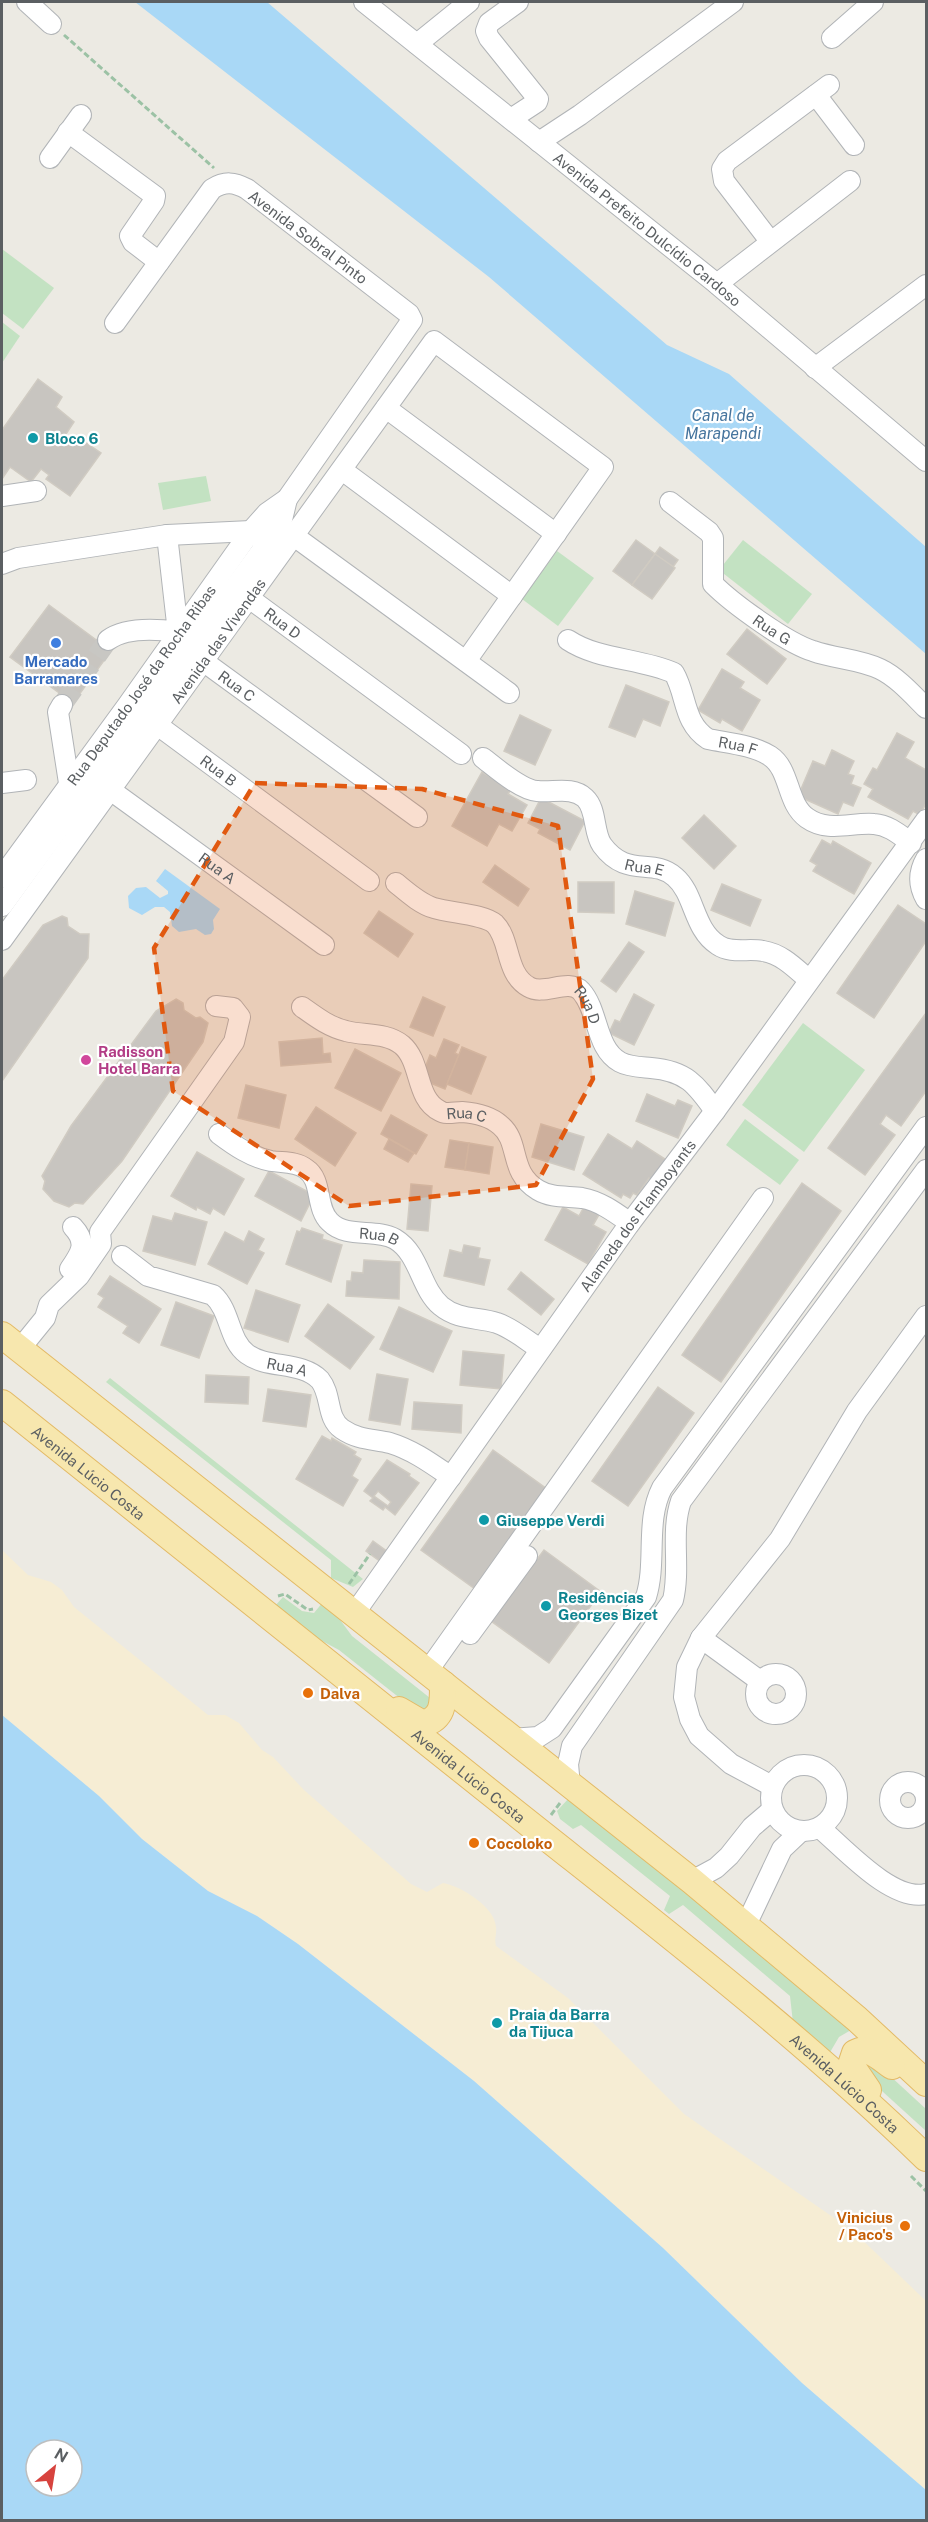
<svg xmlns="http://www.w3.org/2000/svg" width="928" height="2522" font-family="'Public Sans',sans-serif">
<rect width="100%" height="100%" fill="#eceae3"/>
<g fill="#c3e2c2">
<polygon points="2,249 54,288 23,329 2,313"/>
<polygon points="2,322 20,336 2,363"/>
<polygon points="206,476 211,501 163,510 158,483"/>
<polygon points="743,540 812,594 788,624 719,570"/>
<polygon points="557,551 594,578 558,626 522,599"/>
<polygon points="803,1023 865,1070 804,1152 742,1105"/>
<polygon points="745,1119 799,1160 780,1185 726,1145"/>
<polygon points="110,1378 363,1579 353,1587 331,1578 331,1560 106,1382"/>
<polygon points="283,1597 302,1611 314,1613 323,1602 332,1609 352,1636 430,1698 432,1708 420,1714 339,1650 311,1635 275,1606"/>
<polygon points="569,1798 705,1905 851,2030 839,2037 829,2054 793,2023 790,1996 683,1905 669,1914 664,1910 670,1896 581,1825 573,1829 560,1819 557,1811"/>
<polygon points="861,2061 876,2063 926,2109 926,2131 860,2071"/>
</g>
<path fill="#f6edd4" d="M2 1550 28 1575 51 1582 62 1590 74 1607 208 1715H225L239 1723 262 1750 273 1757 304 1790 411 1884 427 1892 443 1883C461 1886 495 1907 496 1927 497 1934 494 1938 496 1946L568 1998 684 2114 853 2231 926 2301V2490L802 2383 663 2248 474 2081 298 1944 257 1916 208 1891 142 1839 99 1796 2 1715Z"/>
<g fill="#a9d8f6" fill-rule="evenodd">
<polygon points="135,2 267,2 667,345 729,374 926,547 926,654 489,277"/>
<polygon points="165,869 220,909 213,920 214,929 211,934 205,935 196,929 179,932 172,926 170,912 164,907 155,907 142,915 129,908 128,896 136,888 146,887 160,898 168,894 168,891 156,881"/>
<path d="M2 1715 99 1796 142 1839 208 1891 257 1916 298 1944 474 2081 663 2248 802 2383 926 2490V2520H2ZM36 2450H72V2486H36Z"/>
</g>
<g fill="#c8c5c0" stroke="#d0cbc2" stroke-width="1.5" fill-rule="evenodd">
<polygon points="38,379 62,397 56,407 74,422 64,437 67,440 76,436 101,453 70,496 46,479 49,475 41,469 31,482 10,467 2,479 2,430"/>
<polygon points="636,540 655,554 632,585 613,571"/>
<polygon points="660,547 678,560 673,567 655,554"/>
<polygon points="655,554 675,568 652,599 632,585"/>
<polygon points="49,605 111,651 73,703 10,657"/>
<polygon points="747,629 786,659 767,684 727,654"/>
<polygon points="722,669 744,682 740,688 760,700 742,731 722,719 720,723 698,710"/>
<polygon points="626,685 669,702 660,726 643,719 635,737 609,727"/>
<polygon points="520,715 551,730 535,765 504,751"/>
<polygon points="897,733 914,742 905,758 926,770 926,803 920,815 913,811 908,819 868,797 873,789 864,784 873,768 877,770"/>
<polygon points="832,750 854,761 848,774 854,776 851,784 861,788 853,806 843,802 838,814 798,796 813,761 825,766"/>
<polygon points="482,772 511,789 508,794 527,805 512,831 499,824 487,846 452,826"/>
<polygon points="541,798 585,821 570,850 538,833 540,829 528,823"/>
<polygon points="704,815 736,846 714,869 682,838"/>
<polygon points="822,840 831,845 833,841 871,863 854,894 813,871 817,865 810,861"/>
<polygon points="495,865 529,889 518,906 483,882"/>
<polygon points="578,882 614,882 614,913 578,912"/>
<polygon points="722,884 761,900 750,926 711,910"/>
<polygon points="635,891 674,903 665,936 626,924"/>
<polygon points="898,905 926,924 926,941 874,1018 837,993"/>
<polygon points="379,911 413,934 398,957 364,933"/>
<polygon points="62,916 67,918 68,926 80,934 89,934 88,958 2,1081 2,980 43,925"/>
<polygon points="629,942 644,952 616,992 601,981"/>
<polygon points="634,994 654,1005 634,1045 609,1033 615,1020 620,1022"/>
<polygon points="423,997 445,1007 433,1036 410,1027"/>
<polygon points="176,999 183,1003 184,1010 196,1018 200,1017 208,1023 203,1042 122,1161 83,1204 75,1203 69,1207 54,1201 43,1189 45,1181 42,1176 71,1126 156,1011"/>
<polygon points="926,1013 926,1091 901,1126 886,1115 880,1124 895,1135 865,1175 828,1148"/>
<polygon points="322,1038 323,1054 330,1053 331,1062 281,1066 279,1042"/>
<polygon points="444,1039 459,1045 455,1053 459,1055 445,1089 423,1080 423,1073 430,1055 436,1058"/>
<polygon points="462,1047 486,1057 471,1094 447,1084"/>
<polygon points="355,1049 401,1073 381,1111 335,1088"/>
<polygon points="246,1085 286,1095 279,1128 238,1118"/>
<polygon points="647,1094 675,1106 678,1100 692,1106 678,1138 636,1121"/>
<polygon points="316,1107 356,1133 335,1166 295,1139"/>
<polygon points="391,1115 427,1135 416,1154 381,1134"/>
<polygon points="541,1124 584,1137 574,1170 532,1157"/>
<polygon points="608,1134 632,1149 637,1141 668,1161 654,1181 649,1178 637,1195 633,1193 630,1198 623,1194 621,1198 583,1174"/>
<polygon points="389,1139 414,1153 408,1162 384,1149"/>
<polygon points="450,1140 469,1143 465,1170 445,1167"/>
<polygon points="469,1143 493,1147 489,1174 465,1170"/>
<polygon points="197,1152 244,1179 224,1215 213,1208 210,1214 197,1207 196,1210 171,1196"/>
<polygon points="269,1171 314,1195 301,1221 255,1196"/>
<polygon points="802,1183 841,1211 721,1382 682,1355"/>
<polygon points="411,1184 432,1186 428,1231 407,1229"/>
<polygon points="585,1205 600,1213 593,1225 606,1232 588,1264 545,1240 563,1207 579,1216"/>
<polygon points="175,1213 207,1222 195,1265 143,1251 153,1216 172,1221"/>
<polygon points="302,1228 323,1235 322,1239 342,1245 331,1282 286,1264 297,1231 300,1232"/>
<polygon points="249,1231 264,1239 258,1250 264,1253 247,1284 208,1264 225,1232 244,1242"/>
<polygon points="464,1245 480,1248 478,1258 490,1260 484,1285 444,1276 450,1250 462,1253"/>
<polygon points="364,1260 400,1262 399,1299 346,1296 347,1281 351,1281 352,1272 363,1273"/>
<polygon points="521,1272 554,1299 541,1315 508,1289"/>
<polygon points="110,1276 161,1309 139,1343 123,1333 128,1326 98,1307 104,1298 98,1294"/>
<polygon points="256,1290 300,1305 288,1342 244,1328"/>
<polygon points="176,1302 214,1316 199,1358 161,1345"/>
<polygon points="328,1304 374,1337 350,1369 305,1336"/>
<polygon points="399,1307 452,1331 433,1372 380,1349"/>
<polygon points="463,1351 504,1355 501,1389 460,1385"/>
<polygon points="377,1374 408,1379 400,1425 369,1420"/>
<polygon points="206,1375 249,1377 248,1404 205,1402"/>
<polygon points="658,1387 694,1413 628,1506 592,1481"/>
<polygon points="268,1389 311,1395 306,1427 263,1421"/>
<polygon points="414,1402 462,1405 461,1433 412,1429"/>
<polygon points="322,1436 331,1441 332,1438 356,1452 354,1455 361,1459 352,1476 358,1480 343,1506 296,1479"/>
<polygon points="493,1450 547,1489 475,1589 421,1550"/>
<path d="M387 1460 410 1474 409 1476 419 1483 395 1515 385 1507 383 1510 370 1501 373 1498 364 1491ZM378 1491 391 1502 388 1506 374 1496Z"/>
<polygon points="373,1541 388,1552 381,1562 366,1551"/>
<polygon points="544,1550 601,1592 549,1663 491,1621"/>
</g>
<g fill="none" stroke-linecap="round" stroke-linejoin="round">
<polyline stroke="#c8c7c3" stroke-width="20" stroke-dasharray="20 10" stroke-linecap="butt" points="62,705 108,640"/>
<defs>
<g id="minor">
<polyline points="27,2 51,24"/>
<path id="s1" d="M364 2 717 284 926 461"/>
<polyline points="832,38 873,2"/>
<polyline points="417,44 469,2"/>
<polyline points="816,95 854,145"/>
<polyline points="511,119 537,102 538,99 489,38 486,31 489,23 518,2"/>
<polyline points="68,132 155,196 154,201 130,236 133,242 159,262"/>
<polyline points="539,142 580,115 733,2"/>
<polyline points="50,158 81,115"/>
<polyline points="770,241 724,181 722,169 727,161 829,85"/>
<polyline points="717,284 850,181"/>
<polyline points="815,368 926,285"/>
<polyline points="386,408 556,534"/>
<polyline points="342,470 512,596"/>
<polyline points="2,496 36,491"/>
<path id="s2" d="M670 502 709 532 713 538V584C733 604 787 643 813 651 836 659 859 659 880 669 897 677 913 695 926 708"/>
<polyline points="294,536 509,693"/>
<polyline points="2,564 18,558 167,535 251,531 258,537"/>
<path id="s3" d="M249 598 461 754"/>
<path d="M108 640C126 627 157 629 178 632L167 535"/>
<path id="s4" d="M568 640C598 660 640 658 674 673 687 695 683 723 708 739 727 743 753 745 770 756 791 770 786 803 807 818 828 833 852 822 874 824 889 825 900 835 911 843"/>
<path id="s5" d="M203 661 417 817"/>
<polyline points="62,705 58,712 69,783"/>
<path id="s6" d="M156 724 369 881"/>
<path id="s7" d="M483 758C496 768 521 790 537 791 553 793 572 786 585 798 597 809 593 832 602 845 627 879 652 857 675 877 695 894 693 929 718 945 731 954 749 948 763 951 782 954 795 968 809 980"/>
<polyline points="2,783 26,780"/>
<path id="s8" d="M109 789 324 945"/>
<path d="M926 859C918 873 918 885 926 899"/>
<path id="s9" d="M2 877 127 706 251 531 267 513 287 499 412 320 409 314 247 189C234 182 225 181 212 189L115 323"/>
<path id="s10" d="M396 883C407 892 420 904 434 908 450 913 484 914 495 924 511 940 505 974 529 987 544 996 568 978 581 991 599 1011 595 1048 620 1062 629 1067 641 1067 651 1068 686 1071 696 1084 715 1111"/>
<polyline points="2,906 281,524 287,499"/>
<path id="s11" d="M2 940 434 341 603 467 466 661"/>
<path id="s12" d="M302 1007C316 1017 329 1027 346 1031 364 1036 386 1032 402 1045 422 1062 415 1099 440 1111 446 1115 455 1112 462 1112 475 1113 490 1116 500 1125 521 1142 508 1172 538 1190 551 1198 567 1196 582 1198 600 1201 616 1213 630 1223"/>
<path id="s13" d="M219 1134C235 1146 251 1157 271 1161 283 1163 296 1161 306 1169 323 1180 315 1208 330 1222 347 1239 375 1228 395 1239 420 1254 420 1288 441 1306 458 1320 477 1317 497 1323 512 1328 526 1340 540 1349"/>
<path id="s14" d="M122 1256 148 1276 213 1295C231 1311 228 1340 247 1354 267 1369 302 1361 320 1380 332 1395 326 1418 342 1429 358 1440 373 1439 390 1443 413 1450 432 1464 451 1477"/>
<path d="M70 1269C81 1253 88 1243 73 1227"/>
<polyline points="19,1350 45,1318 49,1305 79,1276 101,1244 100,1232 234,1042 240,1017 233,1008 216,1006"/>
<path id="s15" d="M354 1614 630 1223 715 1111 926 820"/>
<polyline points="470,1634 527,1556"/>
<polyline points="701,1638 760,1681"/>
<polyline points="427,1672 763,1198"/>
<circle cx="776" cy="1694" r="20"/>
<path d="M511 1739 538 1737 552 1728 646 1597C657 1562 645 1521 662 1488L926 1127"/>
<circle cx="804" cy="1798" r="33"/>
<circle cx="908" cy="1800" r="18"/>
<path d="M570 1786 568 1764 572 1746 673 1600C681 1567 670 1533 681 1501L926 1170"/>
<polyline points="772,1786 731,1764 699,1736 690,1719 684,1697 687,1667 701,1638 780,1539 857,1411 926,1316"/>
<path d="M820 1828C845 1849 892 1902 926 1894"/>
<polyline points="692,1881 716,1868 729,1856 752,1827 772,1810"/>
<polyline points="746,1925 782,1849 800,1832"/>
</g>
<g id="major">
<polyline points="2,1335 692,1881 857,2019 926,2083"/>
<path id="s16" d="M2 1403C176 1543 352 1682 527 1822 663 1930 802 2037 926 2158"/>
<path d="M399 1710 423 1724C444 1718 443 1703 443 1684"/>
<path d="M868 2090 851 2065 855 2053C869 2045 880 2058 892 2066"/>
</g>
</defs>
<use href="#minor" stroke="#b1b4b7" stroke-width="22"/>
<use href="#major" stroke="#e3ba66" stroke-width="28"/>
<g stroke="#9cc2a5" stroke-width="3" stroke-dasharray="6 3" stroke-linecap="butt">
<polyline points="64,35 214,168"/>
<polyline points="349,1584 370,1554"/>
<polyline points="278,1596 285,1594 308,1610 313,1609"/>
<polyline points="551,1815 560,1803"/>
<polyline points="911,2176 926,2191"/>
</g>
<use href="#minor" stroke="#fff" stroke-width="20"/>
<use href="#major" stroke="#f7e7ae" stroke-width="26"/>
</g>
<path fill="#e15910" fill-opacity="0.2" stroke="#e15910" stroke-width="4.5" stroke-dasharray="12 8" stroke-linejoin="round" d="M255 783 422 789 558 826 593 1079 536 1185 349 1206 173 1091 154 948Z"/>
<g fill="#0f9aa8" stroke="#fff" stroke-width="2">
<circle cx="33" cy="438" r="6"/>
<circle cx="484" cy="1520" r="6"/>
<circle cx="546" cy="1606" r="6"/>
<circle cx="497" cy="2023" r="6"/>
</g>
<circle fill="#3f7fe0" stroke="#fff" stroke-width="2" cx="56" cy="643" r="6"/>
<circle fill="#d1479c" stroke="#fff" stroke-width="2" cx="86" cy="1060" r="6"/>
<g fill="#e8710a" stroke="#fff" stroke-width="2">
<circle cx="308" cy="1693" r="6"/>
<circle cx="474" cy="1843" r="6"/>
<circle cx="905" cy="2226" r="6"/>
</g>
<g text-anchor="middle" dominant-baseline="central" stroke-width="4.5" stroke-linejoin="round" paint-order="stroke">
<g font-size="15" fill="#5b5f62" stroke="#fff">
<text stroke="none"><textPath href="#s1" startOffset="363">Avenida Prefeito Dulcídio Cardoso</textPath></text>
<text transform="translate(308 237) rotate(37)">Avenida Sobral Pinto</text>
<text stroke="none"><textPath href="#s3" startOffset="42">Rua D</textPath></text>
<text stroke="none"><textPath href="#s2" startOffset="177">Rua G</textPath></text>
<text stroke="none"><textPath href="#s11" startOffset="369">Avenida das Vivendas</textPath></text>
<text stroke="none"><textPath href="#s9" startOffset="237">Rua Deputado José da Rocha Ribas</textPath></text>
<text stroke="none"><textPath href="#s5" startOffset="42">Rua C</textPath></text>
<text stroke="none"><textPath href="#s4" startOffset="218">Rua F</textPath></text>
<text stroke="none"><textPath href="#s6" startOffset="78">Rua B</textPath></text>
<text stroke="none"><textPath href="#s8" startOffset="134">Rua A</textPath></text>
<text stroke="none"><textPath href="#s7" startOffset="214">Rua E</textPath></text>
<text stroke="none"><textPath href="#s10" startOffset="252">Rua D</textPath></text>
<text stroke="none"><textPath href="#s12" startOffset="214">Rua C</textPath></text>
<text stroke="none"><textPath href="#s15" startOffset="489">Alameda dos Flamboyants</textPath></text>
<text stroke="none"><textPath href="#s13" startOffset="207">Rua B</textPath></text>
<text stroke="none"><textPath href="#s14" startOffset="212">Rua A</textPath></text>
<text stroke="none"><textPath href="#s16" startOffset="111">Avenida Lúcio Costa</textPath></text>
<text stroke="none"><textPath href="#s16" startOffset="597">Avenida Lúcio Costa</textPath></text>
<text stroke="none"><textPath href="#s16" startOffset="1083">Avenida Lúcio Costa</textPath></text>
</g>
<g font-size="15" font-weight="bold" fill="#0d838f" stroke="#fff" text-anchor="start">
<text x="45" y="438">Bloco 6</text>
<text x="496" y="1520">Giuseppe Verdi</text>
<text x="558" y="1597">Residências<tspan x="558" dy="17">Georges Bizet</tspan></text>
<text x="509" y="2014">Praia da Barra<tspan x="509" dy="17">da Tijuca</tspan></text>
</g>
<g font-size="15" font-weight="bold" fill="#366cbe" stroke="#fff">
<text x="56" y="661">Mercado<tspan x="56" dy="17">Barramares</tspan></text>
</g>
<g font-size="15" font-weight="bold" fill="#b23c85" stroke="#fff" text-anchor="start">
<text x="98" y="1051">Radisson<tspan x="98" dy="17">Hotel Barra</tspan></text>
</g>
<g font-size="15" font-weight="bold" fill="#c56008" stroke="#fff" text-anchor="start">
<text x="320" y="1693">Dalva</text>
<text x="486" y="1843">Cocoloko</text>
<text x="893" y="2217" text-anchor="end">Vinicius<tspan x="893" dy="17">/ Paco's</tspan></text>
</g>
<g font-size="16" font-style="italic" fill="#46759e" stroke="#fff">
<text x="723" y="415">Canal de<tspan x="723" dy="18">Marapendi</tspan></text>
</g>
</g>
<rect width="928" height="2522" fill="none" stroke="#5b5f62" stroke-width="6"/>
<g transform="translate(54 2468) rotate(30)"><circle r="28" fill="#ffffff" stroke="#bdbfc0" stroke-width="1.5"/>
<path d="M0-4.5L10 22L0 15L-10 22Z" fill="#d7433e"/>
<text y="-9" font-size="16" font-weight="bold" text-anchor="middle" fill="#5b5f62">N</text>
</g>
</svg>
